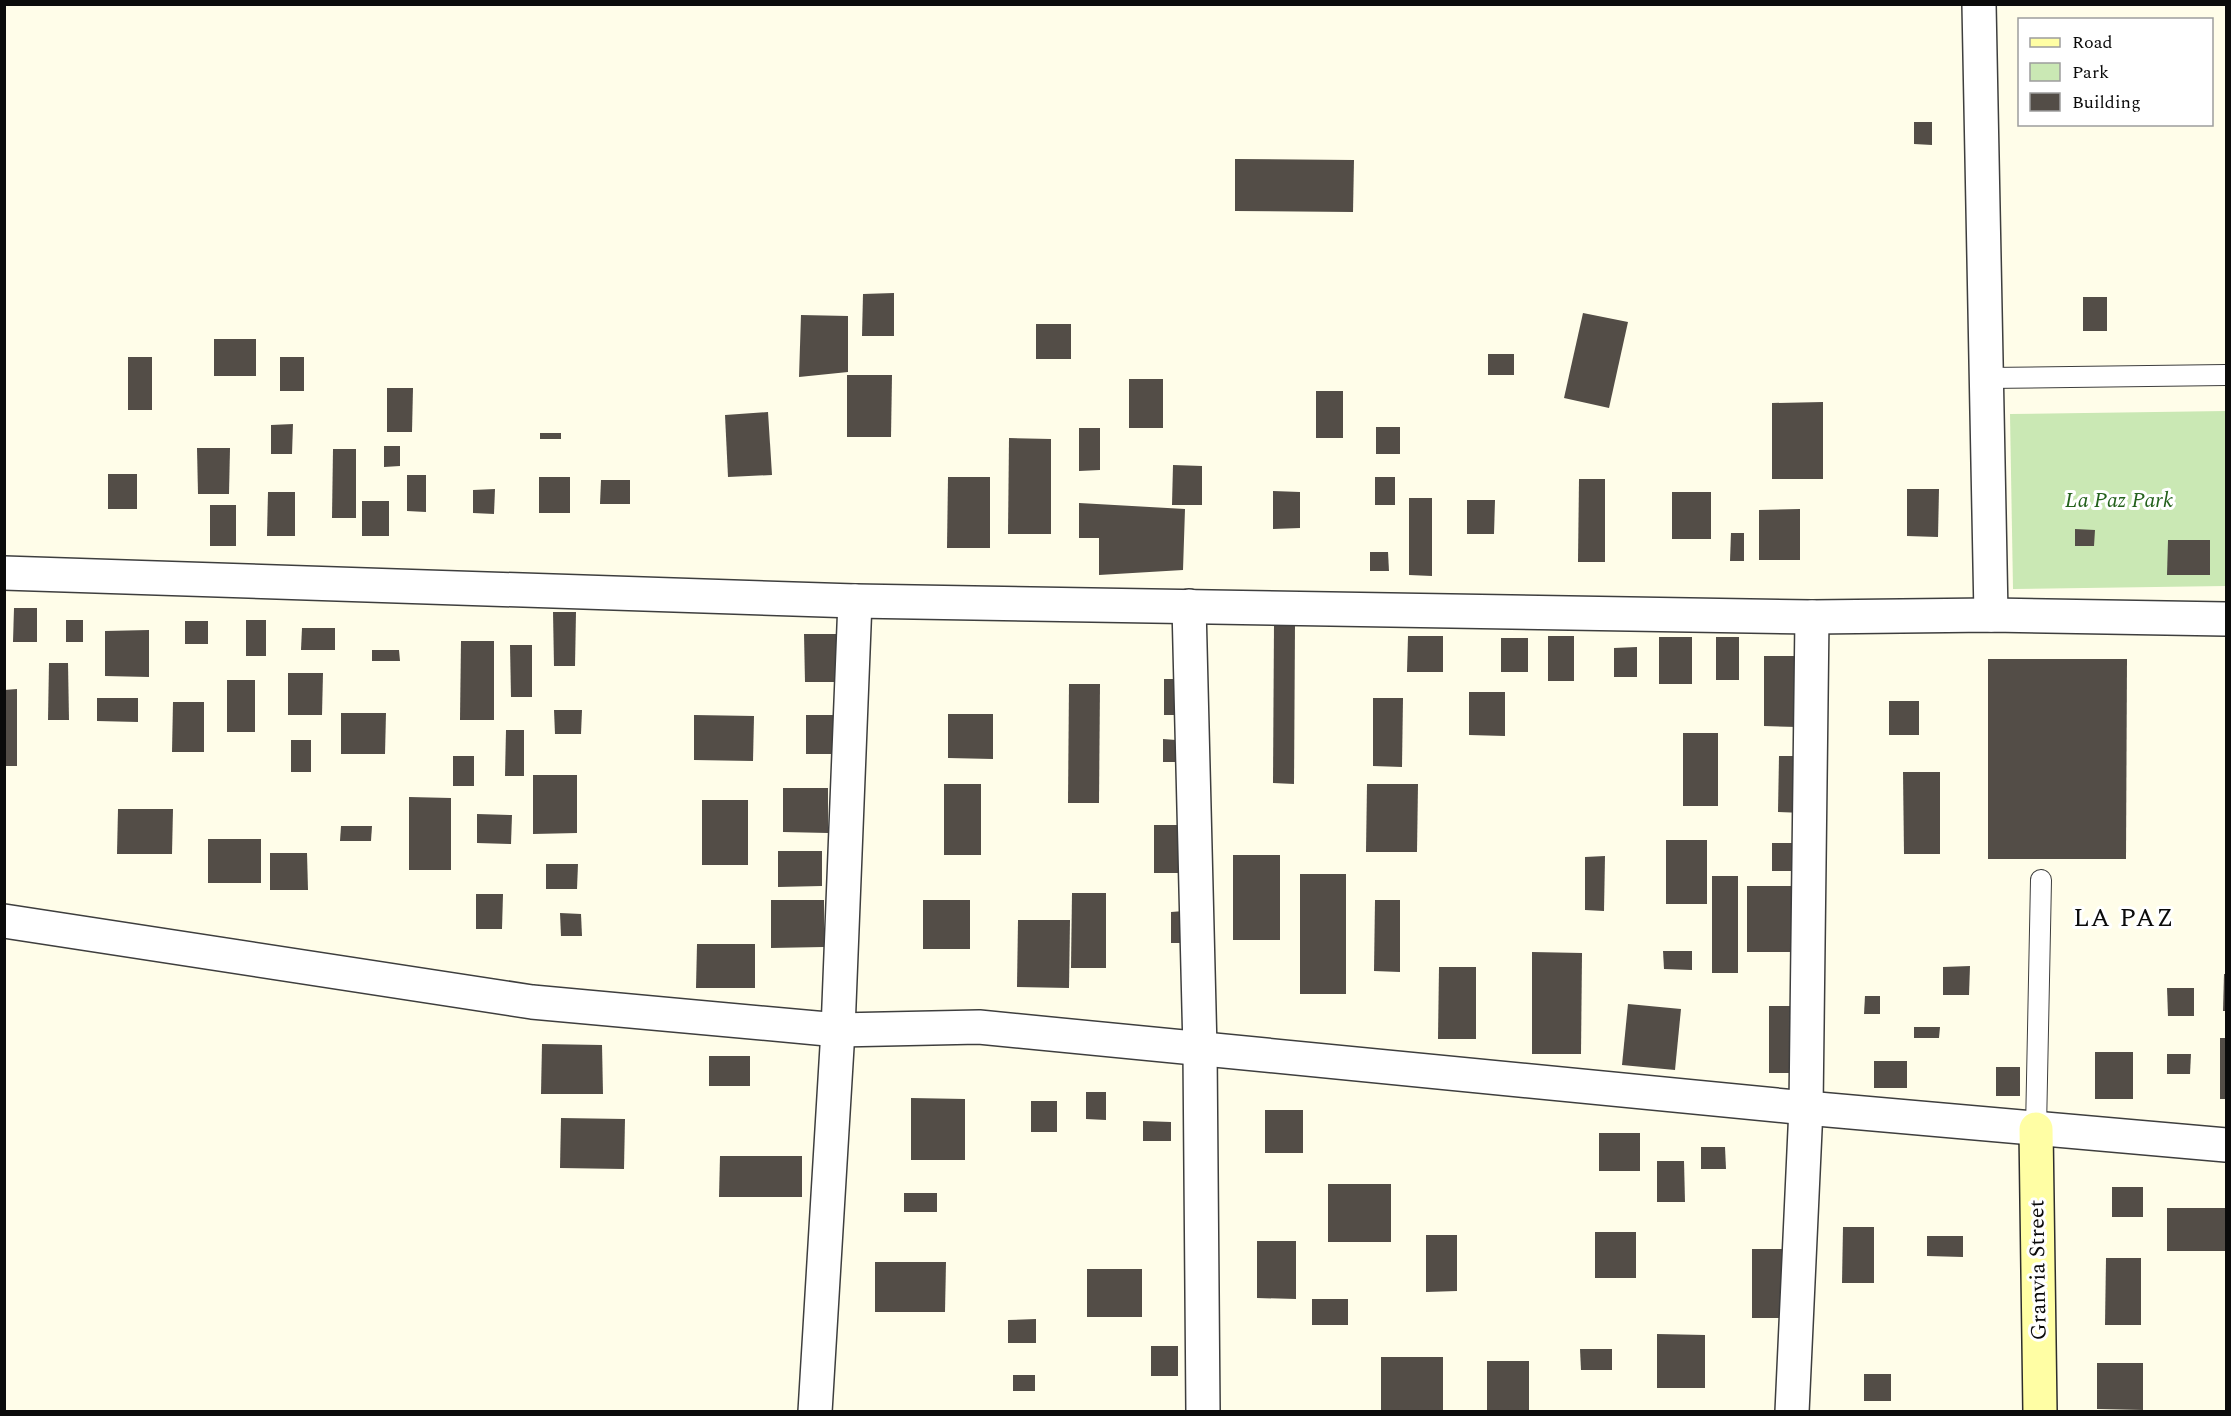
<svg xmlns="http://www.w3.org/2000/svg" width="2231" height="1416" font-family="Spectral,serif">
<rect width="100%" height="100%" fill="#fffde9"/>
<polygon fill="#cae8b4" points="2226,411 2226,586 2013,589 2010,414"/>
<g fill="#534d47">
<polygon points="1914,122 1932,122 1932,145 1914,144"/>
<polygon points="1235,159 1354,160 1353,212 1235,211"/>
<polygon points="894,293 894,336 862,336 863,294"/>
<rect x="2083" y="297" width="24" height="34"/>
<polygon points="1583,313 1628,322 1609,408 1564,398"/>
<polygon points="801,315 848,316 848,372 799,377"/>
<rect x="1036" y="324" width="35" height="35"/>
<rect x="214" y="339" width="42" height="37"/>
<rect x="1488" y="354" width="26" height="21"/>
<rect x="128" y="357" width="24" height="53"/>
<rect x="280" y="357" width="24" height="34"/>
<polygon points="847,375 892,375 891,437 847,437"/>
<rect x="1129" y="379" width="34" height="49"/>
<polygon points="387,388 413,388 412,432 387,432"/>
<rect x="1316" y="391" width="27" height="47"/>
<polygon points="1823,402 1823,479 1772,479 1772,403"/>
<polygon points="768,412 772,475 728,477 725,415"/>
<polygon points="293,424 292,454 271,454 271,425"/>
<rect x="1376" y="427" width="24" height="27"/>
<polygon points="1079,428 1100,428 1100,470 1079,471"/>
<rect x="540" y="433" width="21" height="6"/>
<polygon points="1009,438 1051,439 1051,534 1008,534"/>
<polygon points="384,446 400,446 400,466 384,467"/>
<polygon points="197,448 230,448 229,494 198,494"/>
<polygon points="333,449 356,449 356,518 332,518"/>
<polygon points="1173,465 1202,466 1202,505 1172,505"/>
<rect x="108" y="474" width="29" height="35"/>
<polygon points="407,475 426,475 426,512 407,511"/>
<rect x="539" y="477" width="31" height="36"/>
<polygon points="948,477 990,477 990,548 947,548"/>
<rect x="1375" y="477" width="20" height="28"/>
<polygon points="1579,479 1605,479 1605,562 1578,562"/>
<polygon points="601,480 630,480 630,504 600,504"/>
<polygon points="495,489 494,514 473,513 473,490"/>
<polygon points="1907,489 1939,489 1938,537 1907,536"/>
<polygon points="1273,491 1300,492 1300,528 1273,529"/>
<polygon points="268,492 295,492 295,536 267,536"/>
<rect x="1672" y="492" width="39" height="47"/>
<polygon points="1409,498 1432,498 1432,576 1409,575"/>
<polygon points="1467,500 1495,500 1494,534 1467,534"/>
<rect x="362" y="501" width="27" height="35"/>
<polygon points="1079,503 1185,509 1183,570 1099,575 1099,538 1079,538"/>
<rect x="210" y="505" width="26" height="41"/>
<polygon points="1800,509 1800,560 1759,560 1759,510"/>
<polygon points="2075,529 2095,530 2094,546 2075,546"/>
<polygon points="1731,533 1744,533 1744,561 1730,561"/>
<polygon points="2168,540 2210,540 2210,575 2167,575"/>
<polygon points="1370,552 1388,552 1389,571 1370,571"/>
<polygon points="14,608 37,608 37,642 13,642"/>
<polygon points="553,612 576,612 575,666 554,666"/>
<rect x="66" y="620" width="17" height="22"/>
<rect x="246" y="620" width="20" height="36"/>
<rect x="185" y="621" width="23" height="23"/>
<polygon points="1274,624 1295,624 1294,784 1273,783"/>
<polygon points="302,628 335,628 335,650 301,650"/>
<polygon points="149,630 149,677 105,676 105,631"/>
<polygon points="804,634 845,634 845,682 805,682"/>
<polygon points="1408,636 1443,636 1443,672 1407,672"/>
<rect x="1548" y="636" width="26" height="45"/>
<rect x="1659" y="637" width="33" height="47"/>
<rect x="1716" y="637" width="23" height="43"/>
<rect x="1501" y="638" width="27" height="34"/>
<polygon points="461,641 494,641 494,720 460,720"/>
<polygon points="510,645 532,645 532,697 511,697"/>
<polygon points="1637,647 1637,677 1614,677 1614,648"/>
<polygon points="372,650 399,650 400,661 372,661"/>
<polygon points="1764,656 1797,656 1797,727 1764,726"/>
<polygon points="1988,659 2127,659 2126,859 1988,859"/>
<polygon points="49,663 68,663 69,720 48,720"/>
<polygon points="288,673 323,673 322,715 288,715"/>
<rect x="1164" y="679" width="19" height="36"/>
<rect x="227" y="680" width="28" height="52"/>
<polygon points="1069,684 1100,684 1099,803 1068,803"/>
<polygon points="17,689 17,766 4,766 4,690"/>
<polygon points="1469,692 1505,692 1505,736 1469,735"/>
<polygon points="97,698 138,698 138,722 97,721"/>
<polygon points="1373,698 1403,698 1402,767 1373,766"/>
<rect x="1889" y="701" width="30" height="34"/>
<polygon points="173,702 204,702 204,752 172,752"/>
<polygon points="554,710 582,710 581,734 555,734"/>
<polygon points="341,713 386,713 385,754 341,754"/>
<polygon points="948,714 993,714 993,759 948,758"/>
<polygon points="694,715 754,716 753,761 694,760"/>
<rect x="806" y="715" width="33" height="39"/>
<polygon points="506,730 524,730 524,776 505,776"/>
<rect x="1683" y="733" width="35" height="73"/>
<polygon points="1163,739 1176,740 1177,762 1163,762"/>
<rect x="291" y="740" width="20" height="32"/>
<rect x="453" y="756" width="21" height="30"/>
<polygon points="1779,756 1804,756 1804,813 1778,812"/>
<polygon points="1903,772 1940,772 1940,854 1904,854"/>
<polygon points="533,775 577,775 577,833 533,834"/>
<rect x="944" y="784" width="37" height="71"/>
<polygon points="1367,784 1418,784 1417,852 1366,852"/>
<polygon points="783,788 828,788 828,833 783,832"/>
<polygon points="409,797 451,798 451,870 409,870"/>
<rect x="702" y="800" width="46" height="65"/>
<polygon points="118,809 173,809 172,854 117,854"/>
<polygon points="477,814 512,815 511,844 477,843"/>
<rect x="1154" y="825" width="24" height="48"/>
<polygon points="341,826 372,826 371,841 340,841"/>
<rect x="208" y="839" width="53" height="44"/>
<rect x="1666" y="840" width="41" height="64"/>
<polygon points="1772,843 1799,843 1798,871 1772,871"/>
<polygon points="778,851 822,851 822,886 778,887"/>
<polygon points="270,853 307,853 308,890 270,890"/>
<rect x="1233" y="855" width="47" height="85"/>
<polygon points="1605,856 1604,911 1585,910 1585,857"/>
<polygon points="546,864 578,864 577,889 546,889"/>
<rect x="1300" y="874" width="46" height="120"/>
<rect x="1712" y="876" width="26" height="97"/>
<rect x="1747" y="886" width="44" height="66"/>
<polygon points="1072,893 1106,893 1106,968 1071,968"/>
<polygon points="476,894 503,894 502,929 476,929"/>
<polygon points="771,900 824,900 824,947 771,948"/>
<rect x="923" y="900" width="47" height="49"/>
<polygon points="1375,900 1400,900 1400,972 1374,971"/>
<polygon points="1184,911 1184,943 1171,943 1171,912"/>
<polygon points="560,913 581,914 582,936 561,936"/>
<polygon points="1018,920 1070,920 1069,988 1017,987"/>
<polygon points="697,944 755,944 755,988 696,988"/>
<polygon points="1663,951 1692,951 1692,970 1664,969"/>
<polygon points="1532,952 1582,953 1581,1054 1532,1054"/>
<polygon points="1970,966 1969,995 1943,995 1943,967"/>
<polygon points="1439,967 1476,967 1476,1039 1438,1039"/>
<polygon points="2224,974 2226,974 2226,1011 2223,1011"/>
<polygon points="2167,988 2194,988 2194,1016 2168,1016"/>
<polygon points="1865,996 1880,996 1880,1014 1864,1014"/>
<polygon points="1628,1004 1681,1009 1675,1070 1622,1065"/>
<rect x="1769" y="1006" width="21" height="67"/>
<polygon points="1914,1027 1940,1027 1939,1038 1914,1038"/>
<rect x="2220" y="1038" width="6" height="61"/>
<polygon points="542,1044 602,1045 603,1094 541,1094"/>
<rect x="2095" y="1052" width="38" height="47"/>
<polygon points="2167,1054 2191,1054 2190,1074 2167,1074"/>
<rect x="709" y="1056" width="41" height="30"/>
<rect x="1874" y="1061" width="33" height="27"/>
<rect x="1996" y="1067" width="24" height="29"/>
<polygon points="1086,1092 1106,1092 1106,1120 1086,1119"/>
<polygon points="911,1098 965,1099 965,1160 911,1160"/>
<rect x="1031" y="1101" width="26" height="31"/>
<rect x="1265" y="1110" width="38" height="43"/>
<polygon points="561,1118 625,1119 624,1169 560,1168"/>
<polygon points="1143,1121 1171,1122 1171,1141 1143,1141"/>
<rect x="1599" y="1133" width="41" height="38"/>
<polygon points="1701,1147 1725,1147 1726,1169 1701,1169"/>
<polygon points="720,1156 802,1156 802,1197 719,1197"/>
<polygon points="1657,1161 1684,1161 1685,1202 1657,1202"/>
<rect x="1328" y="1184" width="63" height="58"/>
<rect x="2112" y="1187" width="31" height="30"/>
<rect x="904" y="1193" width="33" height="19"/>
<polygon points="2167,1208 2226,1208 2225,1251 2167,1251"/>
<polygon points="1843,1227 1874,1227 1874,1283 1842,1283"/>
<rect x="1595" y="1232" width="41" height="46"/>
<polygon points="1426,1235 1457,1235 1457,1291 1426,1292"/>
<polygon points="1927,1236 1963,1236 1963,1257 1927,1256"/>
<polygon points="1257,1241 1296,1241 1296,1299 1257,1298"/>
<polygon points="1752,1249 1782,1249 1781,1318 1752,1318"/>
<polygon points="2106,1258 2141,1258 2141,1325 2105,1325"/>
<polygon points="875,1262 946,1262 945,1312 875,1312"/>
<rect x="1087" y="1269" width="55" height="48"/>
<rect x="1312" y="1299" width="36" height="26"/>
<polygon points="1036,1319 1036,1343 1008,1343 1008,1320"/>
<polygon points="1657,1334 1705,1335 1705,1388 1657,1388"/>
<rect x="1151" y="1346" width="27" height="30"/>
<polygon points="1580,1349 1612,1349 1612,1370 1581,1370"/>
<rect x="1381" y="1357" width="62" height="55"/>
<rect x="1487" y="1361" width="42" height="51"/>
<polygon points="2097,1363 2143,1363 2143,1410 2097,1409"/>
<rect x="1864" y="1374" width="27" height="27"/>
<rect x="1013" y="1375" width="22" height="16"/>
</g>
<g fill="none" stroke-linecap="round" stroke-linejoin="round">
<defs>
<g id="lane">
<polyline points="1987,378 2226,375"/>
<polyline points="2036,1129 2041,880"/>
</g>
<g id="street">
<polyline points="1979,4 1991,615"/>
<polyline points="4,573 855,601 1812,617 1991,615 2226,619"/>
<polyline points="1189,606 1200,1050 1203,1412"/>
<polyline points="4,921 532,1002 838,1030 979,1027 1806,1108 2226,1145"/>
<polyline points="815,1412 838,1030 855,601"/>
<polyline points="1792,1412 1806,1108 1812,617"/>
</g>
<polyline id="secondary" points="2036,1129 2040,1412"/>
</defs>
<use href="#lane" stroke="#3e3e3e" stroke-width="22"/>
<use href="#street" stroke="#3e3e3e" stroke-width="36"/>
<use href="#secondary" stroke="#2d2d2d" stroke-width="36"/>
<use href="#lane" stroke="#fff" stroke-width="20"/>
<use href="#street" stroke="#fff" stroke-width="33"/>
<use href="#secondary" stroke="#fffea4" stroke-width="33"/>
</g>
<g text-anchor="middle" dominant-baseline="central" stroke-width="6" stroke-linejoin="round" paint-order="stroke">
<g font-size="22" font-style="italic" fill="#24611c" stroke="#fff">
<text x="2119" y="500">La Paz Park</text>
</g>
<g font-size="22" fill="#0b0b0b" stroke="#fff">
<text transform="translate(2038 1270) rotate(-91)">Granvia Street</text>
</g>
<g font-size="26" letter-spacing="1.5" fill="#0b0b0b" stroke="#fff">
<text x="2124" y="918">LA PAZ</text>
</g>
</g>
<rect width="2231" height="1416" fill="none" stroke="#0b0b0b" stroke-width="12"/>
<rect x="2018" y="18" width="195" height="108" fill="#ffffff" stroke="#9d9d9d" stroke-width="1.5"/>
<rect x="2030" y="38" width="30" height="9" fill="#fffea4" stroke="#9d9d9d" stroke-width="1.5"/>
<text x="2072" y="48" font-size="18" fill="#0b0b0b">Road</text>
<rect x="2030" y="63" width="30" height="18" fill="#cae8b4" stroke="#9d9d9d" stroke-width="1.5"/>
<text x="2072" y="78" font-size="18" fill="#0b0b0b">Park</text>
<rect x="2030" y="93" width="30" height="18" fill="#534d47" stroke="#9d9d9d" stroke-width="1.5"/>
<text x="2072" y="108" font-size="18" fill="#0b0b0b">Building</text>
</svg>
